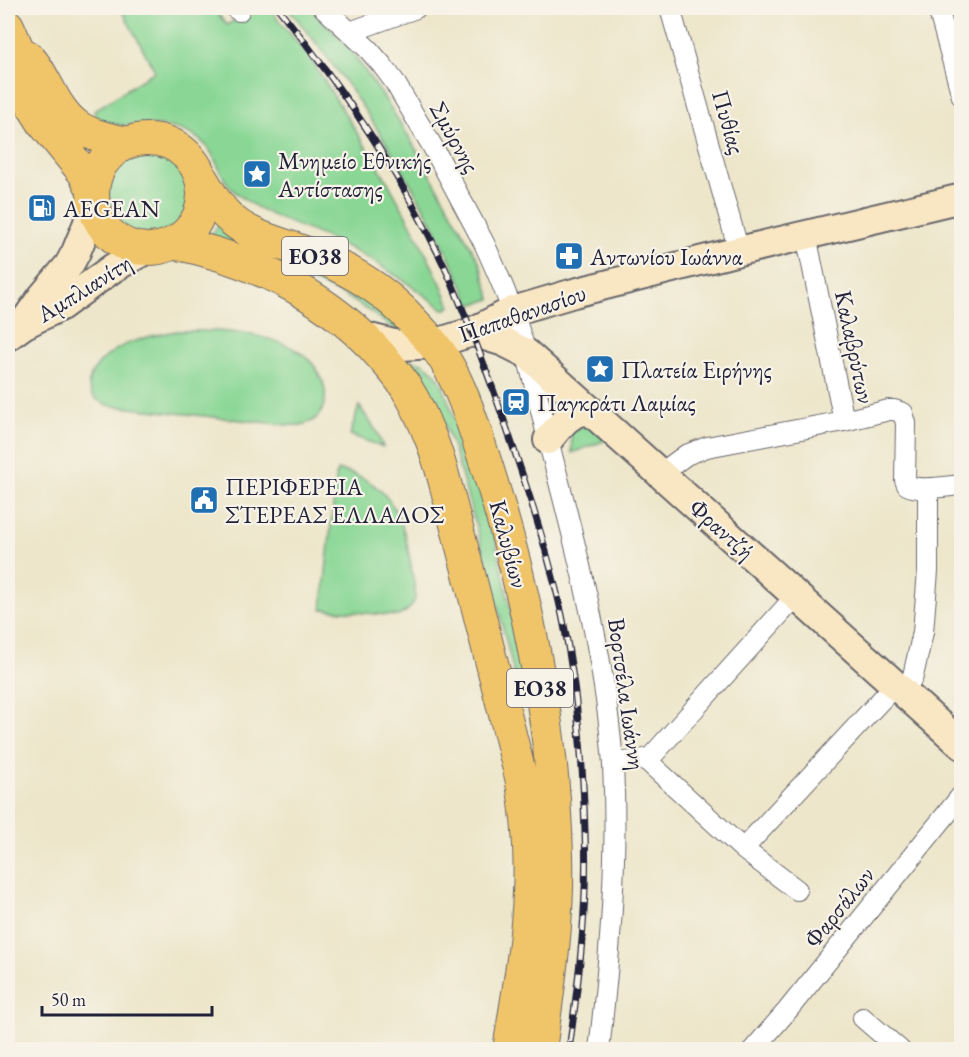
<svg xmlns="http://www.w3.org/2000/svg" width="969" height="1057" font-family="'EB Garamond',serif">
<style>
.green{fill:#8ad795;stroke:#567c68;stroke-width:1.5}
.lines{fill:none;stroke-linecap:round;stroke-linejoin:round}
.minor-casing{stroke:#69676d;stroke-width:22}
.secondary-casing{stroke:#69676d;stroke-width:32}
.primary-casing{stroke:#69676d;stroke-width:34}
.minor{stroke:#fff;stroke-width:20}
.secondary{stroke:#f9e7c3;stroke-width:28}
.primary{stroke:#f0c469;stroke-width:32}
.rail-casing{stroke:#22223b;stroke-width:7}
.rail{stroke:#f7f3e8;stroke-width:4.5;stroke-dasharray:14;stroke-linecap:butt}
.labels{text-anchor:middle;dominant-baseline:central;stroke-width:4.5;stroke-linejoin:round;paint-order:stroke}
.shield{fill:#f7f3e8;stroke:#62616f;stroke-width:1.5}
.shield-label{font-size:22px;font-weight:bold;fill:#22223b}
.street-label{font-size:24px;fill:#22223b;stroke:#f7f3e8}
.poi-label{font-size:24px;fill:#22223b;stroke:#f7f3e8;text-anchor:start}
</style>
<rect width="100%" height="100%" fill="#f7f3e8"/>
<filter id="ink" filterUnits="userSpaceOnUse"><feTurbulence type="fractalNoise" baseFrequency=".0167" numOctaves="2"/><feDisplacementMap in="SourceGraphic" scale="12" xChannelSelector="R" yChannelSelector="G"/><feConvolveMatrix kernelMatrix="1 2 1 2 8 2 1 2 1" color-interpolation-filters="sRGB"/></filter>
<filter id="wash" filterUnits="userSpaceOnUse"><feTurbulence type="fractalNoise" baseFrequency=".008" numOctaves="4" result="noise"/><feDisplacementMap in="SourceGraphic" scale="24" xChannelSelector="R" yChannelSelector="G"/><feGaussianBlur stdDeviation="1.35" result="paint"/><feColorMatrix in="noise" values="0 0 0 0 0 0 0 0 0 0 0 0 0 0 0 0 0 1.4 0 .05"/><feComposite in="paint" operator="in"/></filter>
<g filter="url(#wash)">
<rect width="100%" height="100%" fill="#ede6ca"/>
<path class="green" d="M124,8H213L227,25L255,8H269L310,58L386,179L414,230L441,284L450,306L447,309H443C409,283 378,262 339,243C310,229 270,218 244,199C237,194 229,188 225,180C215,163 213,147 194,136C171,122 144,126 119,125C111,124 104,122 96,120L94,111L155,71L121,9Z
M288,8H309L347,45L385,99L409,137L479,261L491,299L471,305C426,199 362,96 288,8Z
M109 195a40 40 0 1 1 80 0a40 40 0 1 1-80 0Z
M220,222L251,249L294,269L332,282L353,292L394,319L405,338L371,312L349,298L327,288L207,242Z
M177,331C215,330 265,331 298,351C317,363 332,389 322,410C319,417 312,422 305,424C299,426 292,425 287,425L112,406C101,403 91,399 89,386C88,380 91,374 95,369C113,343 148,336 177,331Z
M400,360C422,360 428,364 441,381L491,519L525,676L524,686L521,688L517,687C503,626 488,566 470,506C459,466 448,422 425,387C418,377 408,369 400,360Z
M359,406L377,432L383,447L350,435Z
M581,420L609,439L572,453L571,431Z
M337,470C357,473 376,483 388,499C405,521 409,552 413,578C414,584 416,591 415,597C414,607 406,612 398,616L322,609Z"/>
</g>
<g filter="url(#ink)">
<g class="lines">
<g class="minor-casing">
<path id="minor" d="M235,8L239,11
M324,8L368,49L382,65L394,81L434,149L484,243C494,265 504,287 512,310C530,358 540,409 553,459C575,543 597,628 608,715C610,732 612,748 613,765C618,860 610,955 599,1050
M670,8L739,251
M938,8L962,96
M350,32L416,8
M844,421L889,410H894L903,413L906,423L905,480L907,485C921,492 946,486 962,485
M660,474L686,455L707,447L844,421L806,235
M904,693L913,676L923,632L928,571V488
M645,759L743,849L797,890
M613,764L645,759L651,757L796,596
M743,849L895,685
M863,1018L900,1050
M753,1050L787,1011L962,795"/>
</g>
<g class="secondary-casing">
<path id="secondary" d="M25,321L42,297L69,265L76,252L94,208
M472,332L504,342L526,353L962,745
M8,336L23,325L61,306L113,268L145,250
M362,336L402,346L433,344L472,332L513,311L574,293L739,251L962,198
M548,440C562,424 566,414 588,410"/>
</g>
<g class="primary-casing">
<path id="primary" d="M8,26L17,47L25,87L30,102L44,124L84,173L93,190
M27,56C37,65 43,79 50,91C70,130 86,134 127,143
M93 194a55 55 0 1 1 110 0a55 55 0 1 1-110 0Z
M199,174C209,191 217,207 232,220C253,238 281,243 307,253C341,265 376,285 403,311C418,327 435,343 446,362C465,394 475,432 487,467C527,592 553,724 557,855C559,920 549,985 540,1050
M174,243C249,258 320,292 373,347C385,360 398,374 407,389C416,403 423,419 429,434C437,452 442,471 447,490C454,517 461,543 468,570C486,639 504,708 521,777C528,815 531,854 529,893C527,945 517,998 509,1050"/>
</g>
<use href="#minor" class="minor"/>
<use href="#secondary" class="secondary"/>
<use href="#primary" class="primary"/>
<g class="rail-casing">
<path id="rail" d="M278,8C344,90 408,184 451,281C473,333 492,385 510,438C530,496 549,555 562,615C577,686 583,760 585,832C588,905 579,978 569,1050"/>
</g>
<use href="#rail" class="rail"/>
</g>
</g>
<defs>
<g id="sight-square" transform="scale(1.5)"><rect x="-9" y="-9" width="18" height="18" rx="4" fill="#1f6fb2" stroke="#f7f3e8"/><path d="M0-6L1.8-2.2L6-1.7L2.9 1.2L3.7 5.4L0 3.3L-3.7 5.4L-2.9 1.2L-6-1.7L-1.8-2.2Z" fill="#fff"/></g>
<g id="fuel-square" transform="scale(1.5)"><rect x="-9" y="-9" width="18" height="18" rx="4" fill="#1f6fb2" stroke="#f7f3e8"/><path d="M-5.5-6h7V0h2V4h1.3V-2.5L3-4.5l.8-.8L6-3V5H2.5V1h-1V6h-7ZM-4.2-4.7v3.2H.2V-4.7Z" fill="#fff"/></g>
<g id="pharmacy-square" transform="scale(1.5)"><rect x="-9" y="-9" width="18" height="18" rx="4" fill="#1f6fb2" stroke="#f7f3e8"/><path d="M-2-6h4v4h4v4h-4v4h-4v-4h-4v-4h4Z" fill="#fff"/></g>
<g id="station-square" transform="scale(1.5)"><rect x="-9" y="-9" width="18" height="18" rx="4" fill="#1f6fb2" stroke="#f7f3e8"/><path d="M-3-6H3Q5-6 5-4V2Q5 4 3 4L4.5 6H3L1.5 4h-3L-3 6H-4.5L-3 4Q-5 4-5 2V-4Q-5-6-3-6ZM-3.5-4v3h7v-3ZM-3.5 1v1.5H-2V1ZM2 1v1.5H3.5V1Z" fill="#fff"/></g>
<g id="civic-square" transform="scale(1.5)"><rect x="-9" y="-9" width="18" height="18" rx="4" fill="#1f6fb2" stroke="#f7f3e8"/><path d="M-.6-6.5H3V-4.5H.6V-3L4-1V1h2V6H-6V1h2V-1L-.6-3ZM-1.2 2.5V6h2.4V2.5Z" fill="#fff"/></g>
</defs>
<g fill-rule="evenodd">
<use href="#sight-square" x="257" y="174"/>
<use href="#fuel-square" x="42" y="208"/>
<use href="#pharmacy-square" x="569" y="256"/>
<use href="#sight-square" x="600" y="369"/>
<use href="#station-square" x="516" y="402"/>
<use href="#civic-square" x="204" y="500"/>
</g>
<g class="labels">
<g class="shield">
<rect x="282" y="237" width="66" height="38" rx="4.5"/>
<rect x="507" y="669" width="66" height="38" rx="4.5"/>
</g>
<g class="shield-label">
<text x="315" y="256">ΕΟ38</text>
<text x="540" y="688">ΕΟ38</text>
</g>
<g class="street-label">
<text transform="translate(729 122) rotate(74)">Πυθίας</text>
<text transform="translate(455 137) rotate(61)">Σμύρνης</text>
<text transform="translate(84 288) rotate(-32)">Αμπλιανίτη</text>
<text transform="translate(522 313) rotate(-19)">Παπαθανασίου</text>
<text transform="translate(855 347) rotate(78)">Καλαβρύτων</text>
<text transform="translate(722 529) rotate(42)">Φραντζή</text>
<text transform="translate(509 544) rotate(75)">Καλυβίων</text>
<text transform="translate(627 694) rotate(82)">Βορτσέλα Ιωάννη</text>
<text transform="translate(839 907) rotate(-51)">Φαρσάλων</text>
</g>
<g class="poi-label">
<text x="278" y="160">Μνημείο Εθνικής<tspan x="278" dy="28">Αντίστασης</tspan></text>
<text x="63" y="208">AEGEAN</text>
<text x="590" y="256">Αντωνίου Ιωάννα</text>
<text x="621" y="369">Πλατεία Ειρήνης</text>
<text x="537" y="402">Παγκράτι Λαμίας</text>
<text x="225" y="486">ΠΕΡΙΦΕΡΕΙΑ<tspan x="225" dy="28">ΣΤΕΡΕΑΣ ΕΛΛΑΔΟΣ</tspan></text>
</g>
</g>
<rect width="969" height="1057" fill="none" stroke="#f7f3e8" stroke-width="30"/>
<path d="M42 1006v9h170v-9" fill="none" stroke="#22223b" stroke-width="3"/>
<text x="51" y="1006" font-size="18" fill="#22223b" stroke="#f7f3e8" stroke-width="4.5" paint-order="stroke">50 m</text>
</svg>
